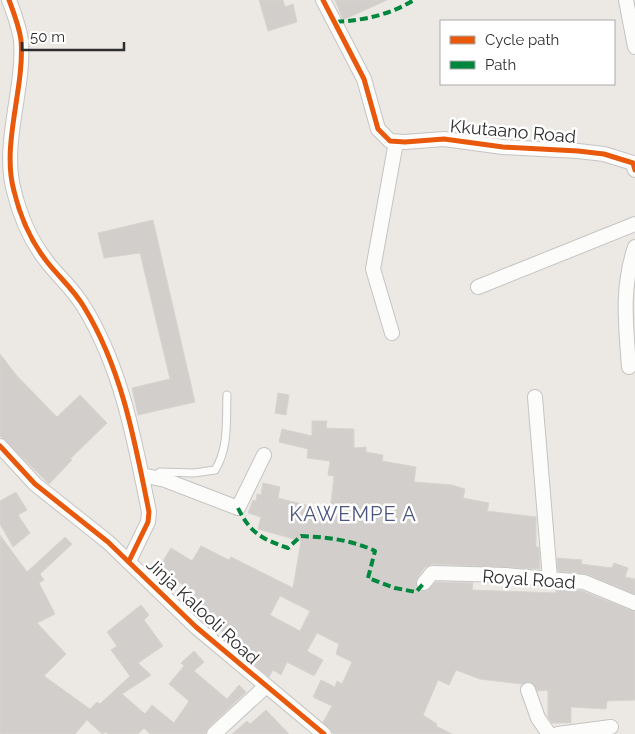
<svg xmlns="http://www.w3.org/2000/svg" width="635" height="734" font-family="Raleway,sans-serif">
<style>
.building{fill:#d1cecb;stroke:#d7d4d0;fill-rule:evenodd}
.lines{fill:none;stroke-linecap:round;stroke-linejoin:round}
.service-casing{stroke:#c5c4c5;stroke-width:9}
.minor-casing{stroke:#c5c4c5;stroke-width:16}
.service{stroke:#fcfcfb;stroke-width:7}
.minor{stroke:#fcfcfb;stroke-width:14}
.quiet{stroke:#00873e;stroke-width:4;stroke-dasharray:8 4;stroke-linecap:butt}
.cycleway-casing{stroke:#fff;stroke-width:8}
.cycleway{stroke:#e8590c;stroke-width:5}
.labels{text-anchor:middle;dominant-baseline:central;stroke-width:5;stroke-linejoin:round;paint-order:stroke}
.street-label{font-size:18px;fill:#2e2e2e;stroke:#fff}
.quarter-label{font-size:20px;letter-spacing:1px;fill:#4d5680;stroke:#fff}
</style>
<rect width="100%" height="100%" fill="#ece8e4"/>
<path class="building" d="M259,0H283L285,7L293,4L297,22L268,31Z
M335,0H387L343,20Z
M153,220L195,402L138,415L132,388L170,379L140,253L104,258L98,233Z
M0,354L17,376L57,417L80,395L107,423L70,459L72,460L49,484L0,436Z
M278,393L289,395L286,415L275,413Z
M312,421H327L326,428L354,429V448L366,447V452L383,455L382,461L416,467L414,482L452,485L465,489L463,498L489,503L487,511L536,517V547H539L540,569L432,564L425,567L417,578L416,587L419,590L427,591L436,582L473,583L472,590L556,593V588L582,591L635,612V700L607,701L606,709L571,707V723H552L548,717V690L537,691L530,682L521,684L480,679L456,670L449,685L438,680L423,715L437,724L436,726L452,734H334L323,722L332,706L313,697L321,680L335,687L337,681L342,684L352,662L336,654L339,644L317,633L307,651L323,660L314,676L287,662L281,675L273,670L269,677L224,639L228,635L202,620L183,602L192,590L168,576L171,572L160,566L171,548L192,561L201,546L229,560L231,557L293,588L301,541L258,529L261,517L248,513L253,500L256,501L257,494L261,495L263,483L280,487L278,498L330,511L334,476L328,475L330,461L307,458L308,449L279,442L282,429L312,436ZM280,596L310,611L300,631L270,615Z
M16,492L27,510L18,515L30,533L13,547L0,524V501Z
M0,535L27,572L65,537L72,544L40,574L44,580L39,583L55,614L37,623L66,654L44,676L90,709L97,702L100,704L130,676L111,650L117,646L107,632L141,605L149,615L144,620L163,646L138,663L151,675L122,694L145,714L152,705L174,723L189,701L169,684L184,666L181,663L194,651L204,662L194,671L227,699L239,685L246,692L208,728L205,734H150L144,728L138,734H108L106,732L102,734L87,720L75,734H0Z
M557,558L582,560L581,564L612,568L614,563L628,568L625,577L635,579V594L587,574L558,571Z
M266,710L289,734H232L247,721L250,724Z"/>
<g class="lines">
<g class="service-casing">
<path id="service" d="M154,477L160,472L194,473L215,470C229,448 226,420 227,395"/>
</g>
<g class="minor-casing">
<path id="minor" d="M9,0C14,13 19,26 21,40C25,88 1,144 14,191C20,216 32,243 48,263C60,278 74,290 84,307C122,369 135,442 149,512L148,522L129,561
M323,0L364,79L378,129L390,141L405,142L444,139L503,147L578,151L604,154L633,163L635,170
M626,0L635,47
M478,287L635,224
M392,333L373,269L396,142
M629,367C626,324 621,289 635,247
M535,397L550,578
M0,446L35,484L108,542L196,627L324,734
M142,475L165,480L238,508L264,455
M424,583L432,573L506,575L584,582L635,603
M528,690L538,718L549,734
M214,734L265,687
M558,734L611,727"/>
</g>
<use href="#service" class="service"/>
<use href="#minor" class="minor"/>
<path class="quiet" d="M336,22C365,20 389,15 414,0
M238,508C250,533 262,539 288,548L301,536C326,537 352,540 375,551L368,578L395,588L416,592L424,583"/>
<g class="cycleway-casing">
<path id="cycleway" d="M9,0C14,13 19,26 21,40C25,88 1,144 14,191C20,216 32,243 48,263C60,278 74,290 84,307C122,369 135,442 149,512L148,522L129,561
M323,0L364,79L378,129L390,141L405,142L444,139L503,147L578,151L604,154L633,163L635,170
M0,446L35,484L108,542L196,627L324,734"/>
</g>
<use href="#cycleway" class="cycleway"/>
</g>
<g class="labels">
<g class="street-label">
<text transform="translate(513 131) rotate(5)">Kkutaano Road</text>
<text transform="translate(529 579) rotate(4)">Royal Road</text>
<text transform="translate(203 611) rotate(43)">Jinja Kalooli Road</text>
</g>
<g class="quarter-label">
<text x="353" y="514">KAWEMPE A</text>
</g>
</g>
<rect x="440" y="20" width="175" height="65" fill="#ffffff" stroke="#ababab"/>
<rect x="450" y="36" width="25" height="8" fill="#e8590c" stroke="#ababab"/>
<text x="485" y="45" font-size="15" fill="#2e2e2e">Cycle path</text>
<rect x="450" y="61" width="25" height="8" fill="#00873e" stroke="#ababab"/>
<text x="485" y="70" font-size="15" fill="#2e2e2e">Path</text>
<path d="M22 42v8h102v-8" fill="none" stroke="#2e2e2e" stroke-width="2.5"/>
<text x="30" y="42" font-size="15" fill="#2e2e2e" stroke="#ffffff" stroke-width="4" paint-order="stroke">50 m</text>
</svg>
